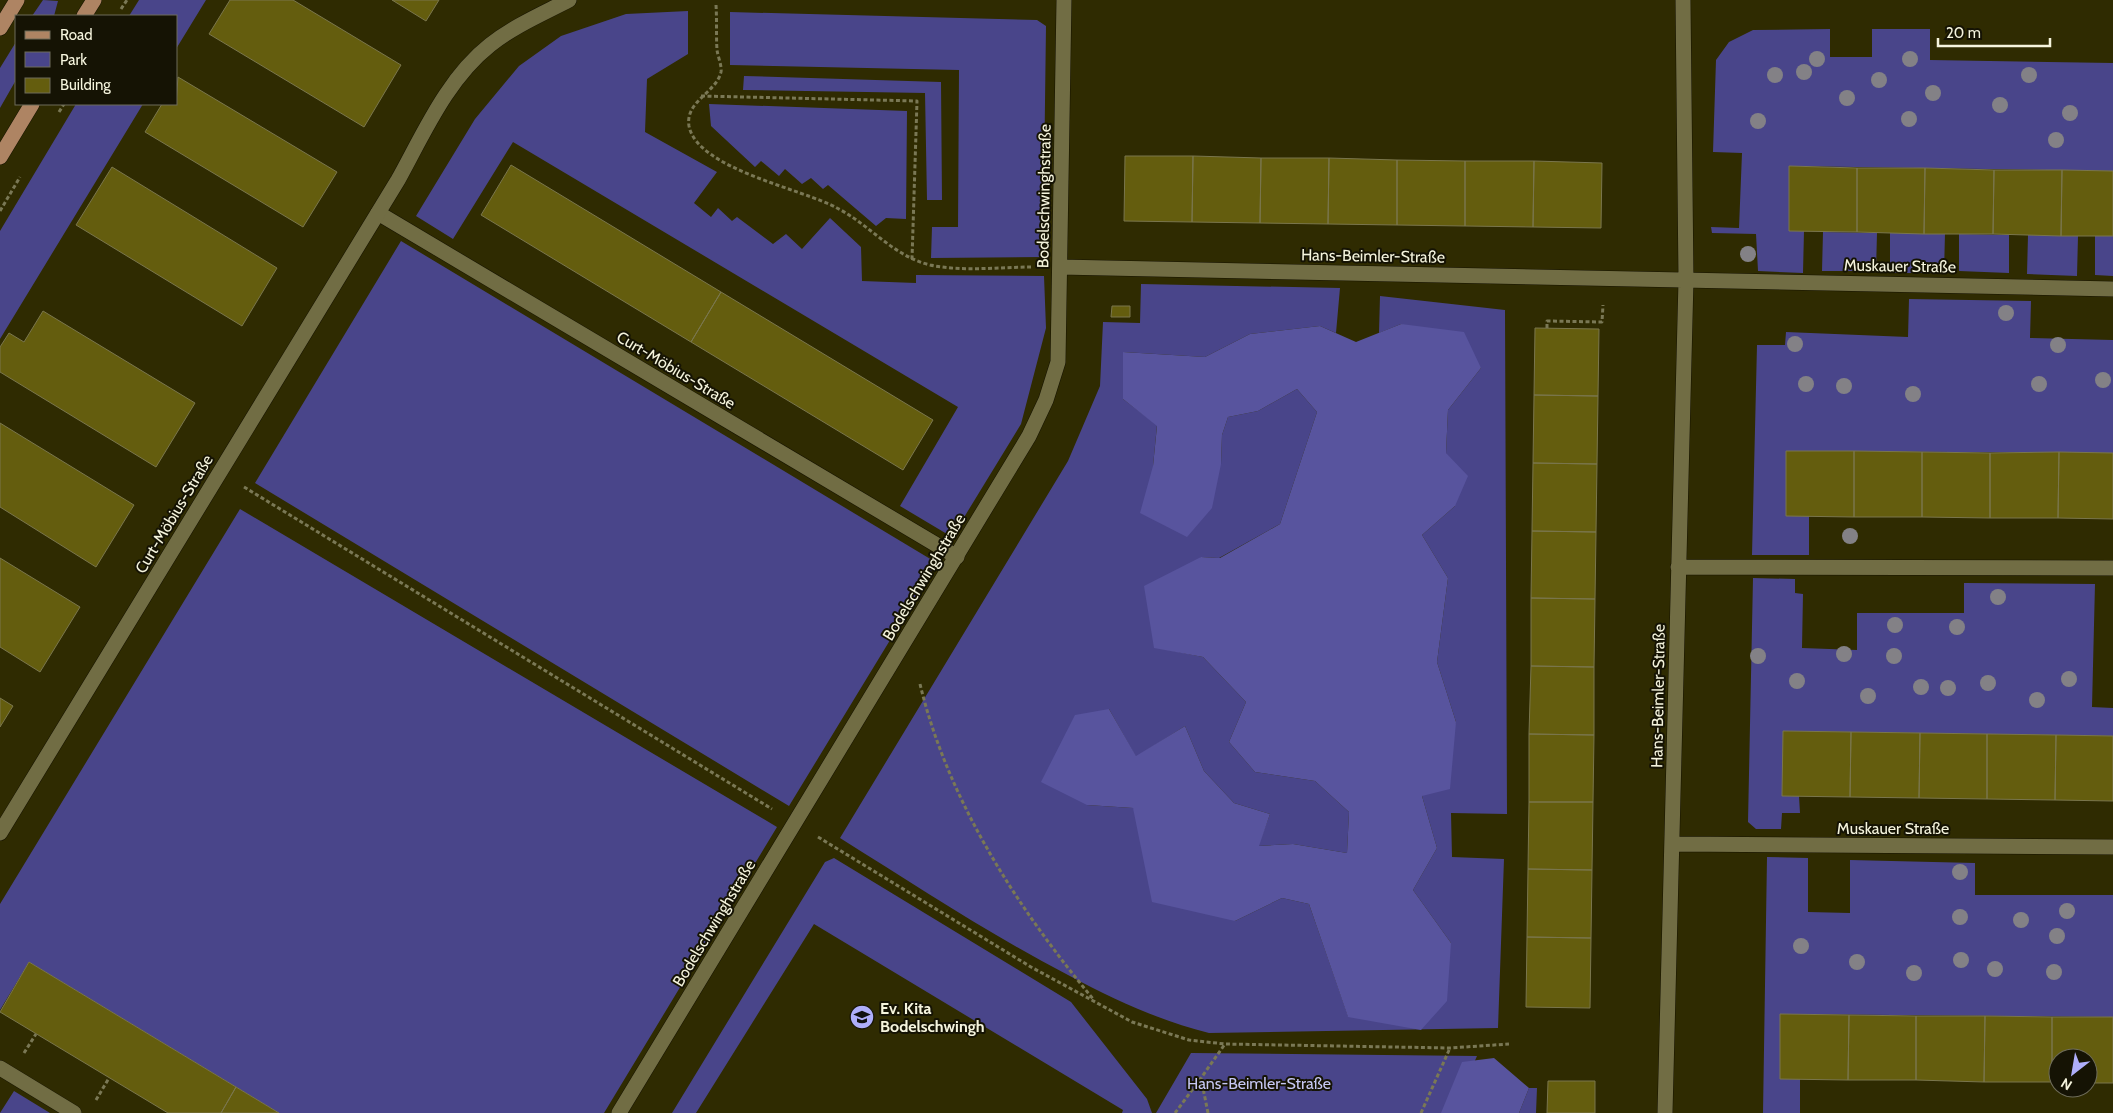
<svg xmlns="http://www.w3.org/2000/svg" width="2113" height="1113" font-family="Cabin,sans-serif">
<style>
.green{fill:#49458a}
.forest{fill:#58549e}
.building{fill:#645d0e;stroke:#7a764d}
.lines{fill:none;stroke-linecap:round;stroke-linejoin:round}
.lane-casing{stroke:#161300;stroke-width:16}
.street-casing{stroke:#161300;stroke-width:16}
.primary-casing{stroke:#161300;stroke-width:16}
.path{stroke:#7a7855;stroke-width:3;stroke-dasharray:4 2.5;stroke-linecap:butt}
.lane{stroke:#716d44;stroke-width:15}
.street{stroke:#716d44;stroke-width:15}
.primary{stroke:#ae8463;stroke-width:15}
.tree{fill:#838186}
.labels{text-anchor:middle;dominant-baseline:central;stroke-width:4;stroke-linejoin:round;paint-order:stroke}
.street-label{font-size:16px;fill:#f5f4dd;stroke:#151304}
.poi-label{font-size:16px;font-weight:bold;fill:#f5f4dd;stroke:#151304;text-anchor:start}
.park-label{font-size:16px;fill:#c7c8f3;stroke:#151304}
</style>
<rect width="100%" height="100%" fill="#2f2b01"/>
<path class="green" d="M43,0L58,1L54,16H32Z
M139,0H206L176,49V16H129Z
M688,11V54L647,79L645,132L717,172L694,203L711,217L718,208L732,221L737,217L773,244L786,234L802,249L830,218L861,247L862,281L916,283V275L1044,276L1046,328L1021,424L952,537L900,506L958,407L513,142L453,239L416,216L475,119L519,66L561,36L626,14Z
M730,12L1037,20L1046,26L1043,257L931,258L932,227H958L959,70L730,65Z
M1830,29V57H1872V29H1930V60L2113,63V171L1790,166L1789,231H1804L1803,273L1758,271L1756,234L1712,233L1711,227L1739,228L1742,153L1713,152L1716,60L1729,42L1753,30Z
M16,42V80L0,108V68Z
M744,76L941,82L942,200H927L925,93L743,90Z
M76,104H143L0,339V231Z
M709,104L907,111L906,219L886,218L876,226L828,185L823,189L811,178L802,184L785,169L779,176L761,161L755,167L711,126Z
M1823,232L1877,233L1876,271H1822Z
M1890,233H1945L1944,273H1890Z
M1959,234L2009,235V273L1959,271Z
M2028,235L2078,236L2077,276L2027,274Z
M2095,236H2113V276L2095,275Z
M401,241L937,563L789,806L255,483Z
M1141,284L1340,288L1336,333L1320,326L1250,334L1205,357L1123,352V399L1157,425L1153,466L1221,464L1222,435L1228,417L1258,411L1297,389L1317,412L1280,524L1219,558L1201,557L1154,647L1203,657L1246,702L1229,742L1255,772L1315,781L1349,812L1347,853L1293,844L1258,846L1270,814L1234,803L1204,771L1185,726L1136,757L1109,709L1087,805L1133,808L1235,921L1282,898L1309,904L1348,1016L1451,943L1413,890L1437,848L1422,796L1456,722L1437,662L1448,578L1422,535L1455,506L1446,453L1448,410L1481,368L1401,324L1379,333L1380,296L1505,310L1507,814L1451,813L1452,857L1504,859L1498,1028L1209,1033C1158,1020 1115,1000 1068,975C989,934 915,885 840,838L1068,461L1100,386L1103,322L1140,323Z
M1909,299L2031,301L2030,338L2113,340V453L1787,451L1786,516H1809V555H1752L1757,345H1785L1786,332L1908,337Z
M240,509L777,827L604,1113H279L29,962L0,1010V904Z
M1753,578L1795,579V593L1803,594L1802,648L1857,650V613H1964V583L2095,584L2092,707L2113,708V736L1784,731L1782,796H1799L1800,813H1782L1781,829H1756L1748,822Z
M1767,857L1808,858V912L1850,913V860L1975,863V895H2113V1017L1780,1014V1079H1800V1113H1763Z
M834,858L1071,1002L1147,1099L1152,1113H1122L1123,1110L814,924L696,1113H672L825,862Z
M1191,1053L1477,1056L1452,1113H1156Z
M1529,1088H1537L1536,1113H1519Z
M14,1091L50,1113H0Z"/>
<path class="forest" d="M1401,324L1464,332L1481,368L1448,410L1446,453L1468,476L1455,506L1422,535L1448,578L1437,662L1456,722L1450,789L1422,796L1437,848L1413,890L1451,943L1447,1001L1421,1030L1348,1017L1309,904L1282,898L1235,921L1152,902L1133,808L1087,805L1041,782L1075,715L1109,709L1136,756L1185,726L1204,771L1234,803L1270,814L1259,846L1293,844L1347,853L1349,812L1315,781L1255,772L1229,742L1246,702L1203,657L1154,648L1144,586L1201,557L1220,558L1280,524L1317,412L1297,389L1258,411L1228,417L1222,435L1221,464L1212,508L1187,537L1140,513L1153,466L1157,426L1123,399V352L1205,357L1250,334L1320,326L1356,342Z
M1494,1058L1529,1088L1519,1113H1441L1462,1062Z"/>
<path class="building" d="M230,0H293L401,65L364,127L209,34Z
M392,0H439L426,21Z
M178,77L337,172L303,227L145,132L162,104H176Z
M1125,156H1193L1192,222L1124,221Z
M1193,156L1261,158L1260,223L1192,222Z
M1261,158H1329L1328,224L1260,223Z
M1329,158L1397,160V225L1328,224Z
M1397,160L1465,161V226L1397,225Z
M1465,161H1534L1533,227L1465,226Z
M1534,161L1602,163L1601,228L1533,227Z
M511,165L721,292L691,342L481,215Z
M1789,166L1857,168V232L1789,231Z
M112,167L277,268L242,326L76,225Z
M1857,168H1925L1924,234L1857,232Z
M1925,168L1994,170L1993,234H1924Z
M1994,170H2062L2061,236L1993,234Z
M2062,170L2113,171V236H2061Z
M721,292L933,420L903,470L691,342Z
M1112,306H1130V317H1111Z
M43,311L195,403L156,467L0,372V347L9,333L24,342Z
M1535,328L1599,329L1598,396L1534,395Z
M1534,395L1598,396L1597,464L1533,463Z
M0,423L134,505L96,567L0,507Z
M1786,451H1854V517L1786,516Z
M1854,451L1922,452V517H1854Z
M1922,452L1990,453V518L1922,517Z
M2059,452L2113,453V519L2058,518Z
M2059,452L2058,518H1990V453Z
M1533,463L1597,464L1596,532L1532,531Z
M1532,531L1596,532L1595,599L1531,598Z
M0,558L80,607L40,672L0,647Z
M1531,598L1595,599L1594,667L1531,666Z
M1531,666L1594,667V735L1529,734Z
M0,698L13,706L0,727Z
M1783,731L1851,732L1850,797L1782,796Z
M1851,732L1920,733L1919,798L1850,797Z
M1920,733L1987,734V799L1919,798Z
M1529,734L1594,735L1593,802H1529Z
M1987,734L2056,735L2055,800L1987,799Z
M2056,735L2113,736V801L2055,800Z
M1529,802H1593L1592,870L1528,869Z
M1528,869L1592,870L1591,938L1527,937Z
M1527,937L1591,938L1590,1008L1526,1007Z
M29,962L236,1087L221,1113H168L0,1012Z
M1780,1014L1849,1015L1848,1080L1780,1079Z
M1849,1015L1916,1016V1080H1848Z
M1916,1016H1985L1984,1082L1916,1080Z
M1985,1016L2052,1017V1082H1984Z
M2052,1017H2113V1083H2088V1058H2058V1082H2052Z
M1548,1081H1595V1113H1547Z
M236,1087L279,1113H221Z"/>
<g class="lines">
<g class="lane-casing">
<path id="lane" d="M378,213L957,557
M0,1068L74,1113"/>
</g>
<g class="street-casing">
<path id="street" d="M1060,267L2113,289
M1678,567L2113,568
M0,833L398,180C424,133 447,79 490,45C514,26 542,14 569,0
M1673,844L2113,847
M619,1113L1029,436L1046,400L1058,362L1064,0
M1665,1113L1686,280L1683,0"/>
</g>
<g class="primary-casing">
<path id="primary" d="M84,16L94,0
M0,28L17,0
M0,157L32,104"/>
</g>
<path class="path" d="M716,5C717,20 716,35 717,50C718,57 722,66 721,72C716,93 685,101 689,126C697,169 803,189 837,208C870,225 893,256 930,265C963,272 999,267 1032,267
M121,9L127,0
M701,96L917,101L912,259
M59,112L64,104
M0,211L20,177
M1547,328V321L1602,322L1603,305
M244,487L772,809
M920,684C948,801 1018,909 1094,1000
M818,837L1031,967L1132,1022L1189,1040L1225,1044L1450,1048L1509,1044
M24,1053L36,1034
M96,1100L109,1078
M1175,1113L1201,1078
M1208,1113L1201,1078L1225,1044
M1421,1113L1450,1048"/>
<use href="#lane" class="lane"/>
<use href="#street" class="street"/>
<use href="#primary" class="primary"/>
</g>
<g class="tree">
<circle cx="1817" cy="59" r="8"/>
<circle cx="1910" cy="59" r="8"/>
<circle cx="1804" cy="72" r="8"/>
<circle cx="1775" cy="75" r="8"/>
<circle cx="2029" cy="75" r="8"/>
<circle cx="1879" cy="80" r="8"/>
<circle cx="1933" cy="93" r="8"/>
<circle cx="1847" cy="98" r="8"/>
<circle cx="2000" cy="105" r="8"/>
<circle cx="2070" cy="113" r="8"/>
<circle cx="1909" cy="119" r="8"/>
<circle cx="1758" cy="121" r="8"/>
<circle cx="2056" cy="140" r="8"/>
<circle cx="1748" cy="254" r="8"/>
<circle cx="2006" cy="313" r="8"/>
<circle cx="1795" cy="344" r="8"/>
<circle cx="2058" cy="345" r="8"/>
<circle cx="2103" cy="380" r="8"/>
<circle cx="1806" cy="384" r="8"/>
<circle cx="2039" cy="384" r="8"/>
<circle cx="1844" cy="386" r="8"/>
<circle cx="1913" cy="394" r="8"/>
<circle cx="1850" cy="536" r="8"/>
<circle cx="1998" cy="597" r="8"/>
<circle cx="1895" cy="625" r="8"/>
<circle cx="1957" cy="627" r="8"/>
<circle cx="1844" cy="654" r="8"/>
<circle cx="1758" cy="656" r="8"/>
<circle cx="1894" cy="656" r="8"/>
<circle cx="2069" cy="679" r="8"/>
<circle cx="1797" cy="681" r="8"/>
<circle cx="1988" cy="683" r="8"/>
<circle cx="1921" cy="687" r="8"/>
<circle cx="1948" cy="688" r="8"/>
<circle cx="1868" cy="696" r="8"/>
<circle cx="2037" cy="700" r="8"/>
<circle cx="1960" cy="872" r="8"/>
<circle cx="2067" cy="911" r="8"/>
<circle cx="1960" cy="917" r="8"/>
<circle cx="2021" cy="920" r="8"/>
<circle cx="2057" cy="936" r="8"/>
<circle cx="1801" cy="946" r="8"/>
<circle cx="1961" cy="960" r="8"/>
<circle cx="1857" cy="962" r="8"/>
<circle cx="1995" cy="969" r="8"/>
<circle cx="2054" cy="972" r="8"/>
<circle cx="1914" cy="973" r="8"/>
</g>
<defs>
<g id="school-disc" transform="scale(1.25)"><circle r="9.5" fill="#aeaefa" stroke="#151304"/><path d="M0-5L7-2L0 1L-7-2ZM-4 1L0 2.5L4 1V4Q0 6-4 4Z" fill="#111"/></g>
</defs>
<g fill-rule="evenodd">
<use href="#school-disc" x="862" y="1017"/>
</g>
<g class="labels">
<g class="street-label">
<text transform="translate(1044 196) rotate(-89)">Bodelschwinghstraße</text>
<text transform="translate(1373 256) rotate(1)">Hans-Beimler-Straße</text>
<text transform="translate(1900 266) rotate(1)">Muskauer Straße</text>
<text transform="translate(676 370) rotate(31)">Curt-Möbius-Straße</text>
<text transform="translate(174 514) rotate(-59)">Curt-Möbius-Straße</text>
<text transform="translate(924 577) rotate(-59)">Bodelschwinghstraße</text>
<text transform="translate(1658 696) rotate(-89)">Hans-Beimler-Straße</text>
<text x="1893" y="828">Muskauer Straße</text>
<text transform="translate(714 923) rotate(-59)">Bodelschwinghstraße</text>
</g>
<g class="poi-label">
<text x="880" y="1008">Ev. Kita<tspan x="880" dy="18">Bodelschwingh</tspan></text>
</g>
<g class="park-label">
<text x="1259" y="1083">Hans-Beimler-Straße</text>
</g>
</g>
<rect x="15" y="15" width="162" height="90" fill="#151304" stroke="#6f6d5b"/>
<rect x="25" y="31" width="25" height="8" fill="#ae8463" stroke="#6f6d5b"/>
<text x="60" y="40" font-size="15" fill="#f5f4dd">Road</text>
<rect x="25" y="52" width="25" height="15" fill="#49458a" stroke="#6f6d5b"/>
<text x="60" y="65" font-size="15" fill="#f5f4dd">Park</text>
<rect x="25" y="78" width="25" height="15" fill="#645d0e" stroke="#6f6d5b"/>
<text x="60" y="90" font-size="15" fill="#f5f4dd">Building</text>
<g transform="translate(2073 1073) rotate(211)"><circle r="24" fill="#151304" stroke="#6f6d5b"/>
<path d="M0-4L9 19L0 12L-9 19Z" fill="#aeaefa"/>
<text y="-8" font-size="14" font-weight="bold" text-anchor="middle" fill="#f5f4dd">N</text>
</g>
<path d="M1938 38v8h112v-8" fill="none" stroke="#f5f4dd" stroke-width="2.5"/>
<text x="1946" y="38" font-size="15" fill="#f5f4dd" stroke="#151304" stroke-width="4" paint-order="stroke">20 m</text>
</svg>
